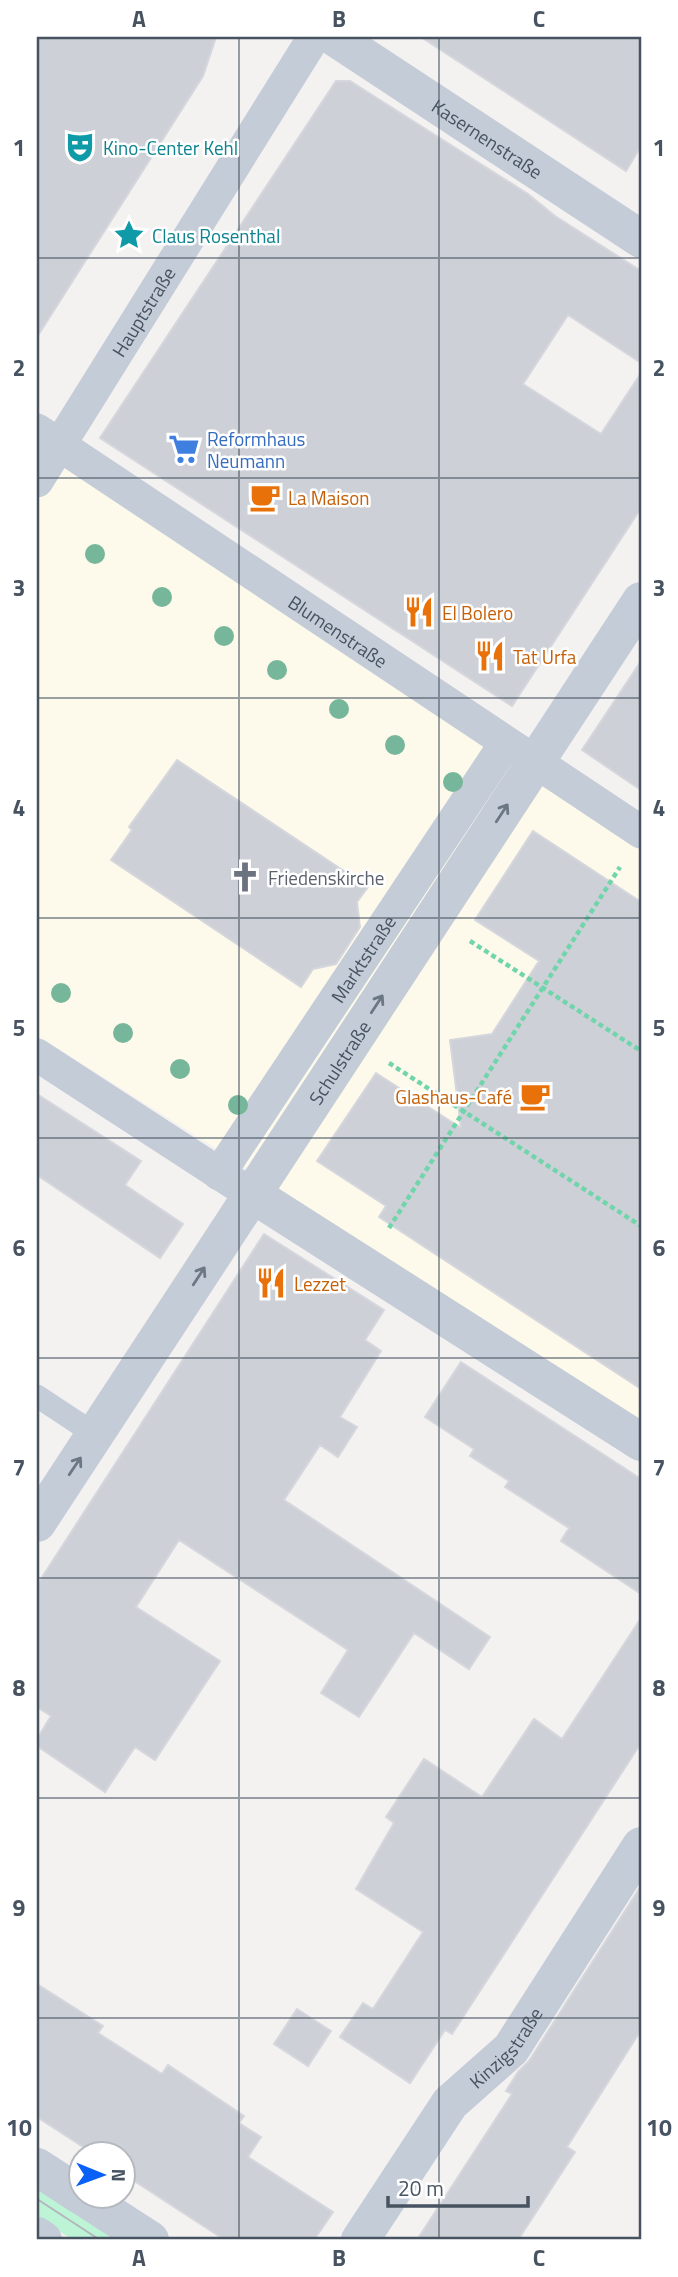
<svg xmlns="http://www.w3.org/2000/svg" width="678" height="2277" font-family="'Titillium Web',sans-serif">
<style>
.commercial{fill:#fefaeb}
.green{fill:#bdf4d6}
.building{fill:#cdd0d6;stroke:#d5d7dd;stroke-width:2}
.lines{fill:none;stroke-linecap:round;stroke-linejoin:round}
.path{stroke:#71d5ab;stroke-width:4.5;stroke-dasharray:5 3.5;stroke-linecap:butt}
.service{stroke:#c4ccd7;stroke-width:23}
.pedestrian{stroke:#c4ccd7;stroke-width:33}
.minor{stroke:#c4ccd7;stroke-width:38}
.tertiary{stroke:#c4ccd7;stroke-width:38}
.tram{stroke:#b3b6bc;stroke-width:2}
.tree{fill:#76b69a}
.oneway{stroke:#6c7784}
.grid{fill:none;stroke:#475361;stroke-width:2;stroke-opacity:0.55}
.labels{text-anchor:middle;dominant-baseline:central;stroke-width:5;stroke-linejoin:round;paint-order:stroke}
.street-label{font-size:19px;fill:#475361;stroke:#fff}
.culture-label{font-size:19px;fill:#0d838f;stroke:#fff;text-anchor:start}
.shop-label{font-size:19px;fill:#366cbe;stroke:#fff;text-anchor:start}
.food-label{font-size:19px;fill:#c56008;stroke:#fff;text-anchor:start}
.worship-label{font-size:19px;fill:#5b616d;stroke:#fff;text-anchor:start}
.neatline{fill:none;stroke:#475361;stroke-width:2.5}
.grid-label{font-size:23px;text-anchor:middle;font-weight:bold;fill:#475361}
</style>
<rect width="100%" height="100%" fill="#f4f1f1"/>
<path class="commercial" d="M37,444L641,832V1425L280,1189L37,1035Z"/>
<path class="green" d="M37,2184L121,2240H73L37,2217Z"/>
<path class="building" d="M37,37H216L203,76L37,337Z
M421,37H641V146L626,171Z
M336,81H350L528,194L555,216L641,271V363L568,315L523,384L601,434L641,373V508L512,706L100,438Z
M641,661V790L582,750Z
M177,760L368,887L357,902L360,927L336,964L313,969L301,987L111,860L132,830L129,827Z
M533,831L641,902V1389L379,1217L386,1206L317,1161L376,1073L461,1128L450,1040L492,1034L539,961L475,920Z
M37,1094L141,1161L125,1185L183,1224L160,1258L37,1175Z
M264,1234L384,1310L365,1340L381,1351L340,1417L357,1427L338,1457L320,1445L284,1500L490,1637L469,1669L414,1633L359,1717L321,1693L348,1650L179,1540L136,1607L220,1661L155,1760L135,1747L105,1792L37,1746V1739L51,1716L37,1707V1585Z
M461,1362L641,1479V1594L561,1541L569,1528L505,1487L509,1481L470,1456L474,1449L425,1417Z
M641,1618V1743L452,2034L445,2030L410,2083L340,2037L363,2003L373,2009L423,1932L356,1889L394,1823L386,1817L424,1759L482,1797L534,1719L562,1739Z
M641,1886V2030L567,2147L575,2152L518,2240H417L512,2094L506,2091L518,2072L529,2061Z
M37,1984L103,2026L98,2033L162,2074L168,2065L244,2116L239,2123L261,2137L248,2157L333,2212L314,2240H225L122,2173V2154H94L37,2117Z
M297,2009L331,2031L308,2066L274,2044Z"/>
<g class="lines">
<path class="path" d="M470,941L641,1051
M389,1063L641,1226
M389,1228L620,867"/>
<path class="service" d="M37,1396L96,1435"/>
<g class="pedestrian">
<path id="s1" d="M37,430L641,832"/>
<path id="s2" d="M37,481L314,37"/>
<path d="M37,1055L237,1185"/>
<path id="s3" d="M219,1174L505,744"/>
</g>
<g class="minor">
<path id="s4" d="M334,37L641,239"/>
<path d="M252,1194L641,1442"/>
<path id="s5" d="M37,1523L641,601"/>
<path id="s6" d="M360,2240L450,2103L511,2049L641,1846"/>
</g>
<path class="tertiary" d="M37,2167L80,2195
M82,2196L150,2240
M37,2236L43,2240"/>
<path class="tram" d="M37,2199L100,2240"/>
</g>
<g class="tree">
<circle cx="95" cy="554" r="10"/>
<circle cx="162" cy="597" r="10"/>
<circle cx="224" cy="636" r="10"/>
<circle cx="277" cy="670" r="10"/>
<circle cx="339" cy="709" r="10"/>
<circle cx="395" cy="745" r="10"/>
<circle cx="453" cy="782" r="10"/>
<circle cx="61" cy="993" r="10"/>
<circle cx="123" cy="1033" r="10"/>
<circle cx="180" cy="1069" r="10"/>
<circle cx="238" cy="1105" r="10"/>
</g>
<defs><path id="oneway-shaft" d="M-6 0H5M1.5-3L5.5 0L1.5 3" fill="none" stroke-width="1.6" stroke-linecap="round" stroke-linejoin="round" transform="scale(1.75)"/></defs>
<g class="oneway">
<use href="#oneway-shaft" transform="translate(502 813) rotate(-57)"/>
<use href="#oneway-shaft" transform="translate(377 1004) rotate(-57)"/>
<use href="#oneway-shaft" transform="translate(199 1276) rotate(-57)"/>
<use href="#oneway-shaft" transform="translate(75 1466) rotate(-56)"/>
</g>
<path class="grid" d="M239,37V2240M439,37V2240M37,258H641M37,478H641M37,698H641M37,918H641M37,1138H641M37,1358H641M37,1578H641M37,1798H641M37,2018H641"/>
<defs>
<g id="theatre-bare" transform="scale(2.415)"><path d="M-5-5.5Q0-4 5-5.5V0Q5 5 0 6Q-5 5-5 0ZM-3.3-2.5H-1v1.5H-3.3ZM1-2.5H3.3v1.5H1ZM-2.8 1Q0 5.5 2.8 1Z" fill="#0f9aa8" stroke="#fff" stroke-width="2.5" paint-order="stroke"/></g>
<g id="sight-bare" transform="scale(2.415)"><path d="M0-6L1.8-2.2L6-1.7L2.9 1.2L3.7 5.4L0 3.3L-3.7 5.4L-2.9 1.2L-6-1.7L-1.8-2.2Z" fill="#0f9aa8" stroke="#fff" stroke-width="2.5" paint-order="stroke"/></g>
<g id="supermarket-bare" transform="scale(2.415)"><path d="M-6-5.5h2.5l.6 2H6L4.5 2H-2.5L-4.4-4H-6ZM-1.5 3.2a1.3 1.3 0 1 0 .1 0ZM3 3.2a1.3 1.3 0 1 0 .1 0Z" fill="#3f7fe0" stroke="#fff" stroke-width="2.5" paint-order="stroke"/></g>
<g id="cafe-bare" transform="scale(2.415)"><path d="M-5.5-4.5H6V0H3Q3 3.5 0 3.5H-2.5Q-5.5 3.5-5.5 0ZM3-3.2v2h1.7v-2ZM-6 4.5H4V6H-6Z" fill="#e8710a" stroke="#fff" stroke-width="2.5" paint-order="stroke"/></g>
<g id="restaurant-bare" transform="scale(2.415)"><path d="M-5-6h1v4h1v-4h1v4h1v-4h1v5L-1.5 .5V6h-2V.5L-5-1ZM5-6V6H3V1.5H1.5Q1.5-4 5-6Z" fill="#e8710a" stroke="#fff" stroke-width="2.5" paint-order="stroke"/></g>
<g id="church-bare" transform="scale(2.415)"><path d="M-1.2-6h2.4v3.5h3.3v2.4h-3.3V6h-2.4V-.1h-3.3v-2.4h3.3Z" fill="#6b7280" stroke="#fff" stroke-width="2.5" paint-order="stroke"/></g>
</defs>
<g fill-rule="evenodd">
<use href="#theatre-bare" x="80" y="147"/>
<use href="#sight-bare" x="129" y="235"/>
<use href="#supermarket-bare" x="184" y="449"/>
<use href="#cafe-bare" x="265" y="497"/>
<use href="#restaurant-bare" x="419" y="612"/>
<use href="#restaurant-bare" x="490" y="656"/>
<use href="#church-bare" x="245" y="877"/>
<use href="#cafe-bare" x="535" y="1096"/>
<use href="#restaurant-bare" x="271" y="1283"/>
</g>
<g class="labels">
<g class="street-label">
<text stroke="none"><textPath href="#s4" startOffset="184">Kasernenstraße</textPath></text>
<text stroke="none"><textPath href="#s2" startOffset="200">Hauptstraße</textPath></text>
<text stroke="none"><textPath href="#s1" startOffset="362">Blumenstraße</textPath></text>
<text stroke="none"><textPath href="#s3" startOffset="259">Marktstraße</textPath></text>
<text stroke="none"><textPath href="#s5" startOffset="551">Schulstraße</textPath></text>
<text stroke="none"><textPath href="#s6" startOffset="243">Kinzigstraße</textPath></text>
</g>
<g class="culture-label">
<text x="103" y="147">Kino-Center Kehl</text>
<text x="152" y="235">Claus Rosenthal</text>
</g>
<g class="shop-label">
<text x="207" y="438">Reformhaus<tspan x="207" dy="22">Neumann</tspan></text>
</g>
<g class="food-label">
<text x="288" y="497">La Maison</text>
<text x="442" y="612">El Bolero</text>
<text x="513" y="656">Tat Urfa</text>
<text x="512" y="1096" text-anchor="end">Glashaus-Café</text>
<text x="294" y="1283">Lezzet</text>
</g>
<g class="worship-label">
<text x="268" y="877">Friedenskirche</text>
</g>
</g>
<rect width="678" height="2277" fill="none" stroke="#ffffff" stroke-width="77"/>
<g transform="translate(102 2175) rotate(91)"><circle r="33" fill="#ffffff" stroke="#b5bac0" stroke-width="2"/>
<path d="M0-5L12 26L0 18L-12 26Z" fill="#0960f6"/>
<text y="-10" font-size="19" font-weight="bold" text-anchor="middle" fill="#475361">N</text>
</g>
<path d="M388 2196v10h140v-10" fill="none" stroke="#475361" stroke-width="3.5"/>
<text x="398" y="2196" font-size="21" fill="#475361" stroke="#ffffff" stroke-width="5" paint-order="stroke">20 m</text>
<rect x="38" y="38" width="602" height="2200" class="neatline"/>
<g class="grid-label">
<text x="139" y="27">A</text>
<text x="339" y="27">B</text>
<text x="539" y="27">C</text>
<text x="19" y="156">1</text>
<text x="659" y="156">1</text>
<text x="19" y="376">2</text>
<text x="659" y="376">2</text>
<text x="19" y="596">3</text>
<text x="659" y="596">3</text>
<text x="19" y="816">4</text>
<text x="659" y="816">4</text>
<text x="19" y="1036">5</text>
<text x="659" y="1036">5</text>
<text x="19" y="1256">6</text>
<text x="659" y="1256">6</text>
<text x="19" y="1476">7</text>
<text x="659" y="1476">7</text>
<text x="19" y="1696">8</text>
<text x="659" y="1696">8</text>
<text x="19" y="1916">9</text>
<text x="659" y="1916">9</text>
<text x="19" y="2136">10</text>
<text x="659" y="2136">10</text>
<text x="139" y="2266">A</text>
<text x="339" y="2266">B</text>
<text x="539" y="2266">C</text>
</g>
</svg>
